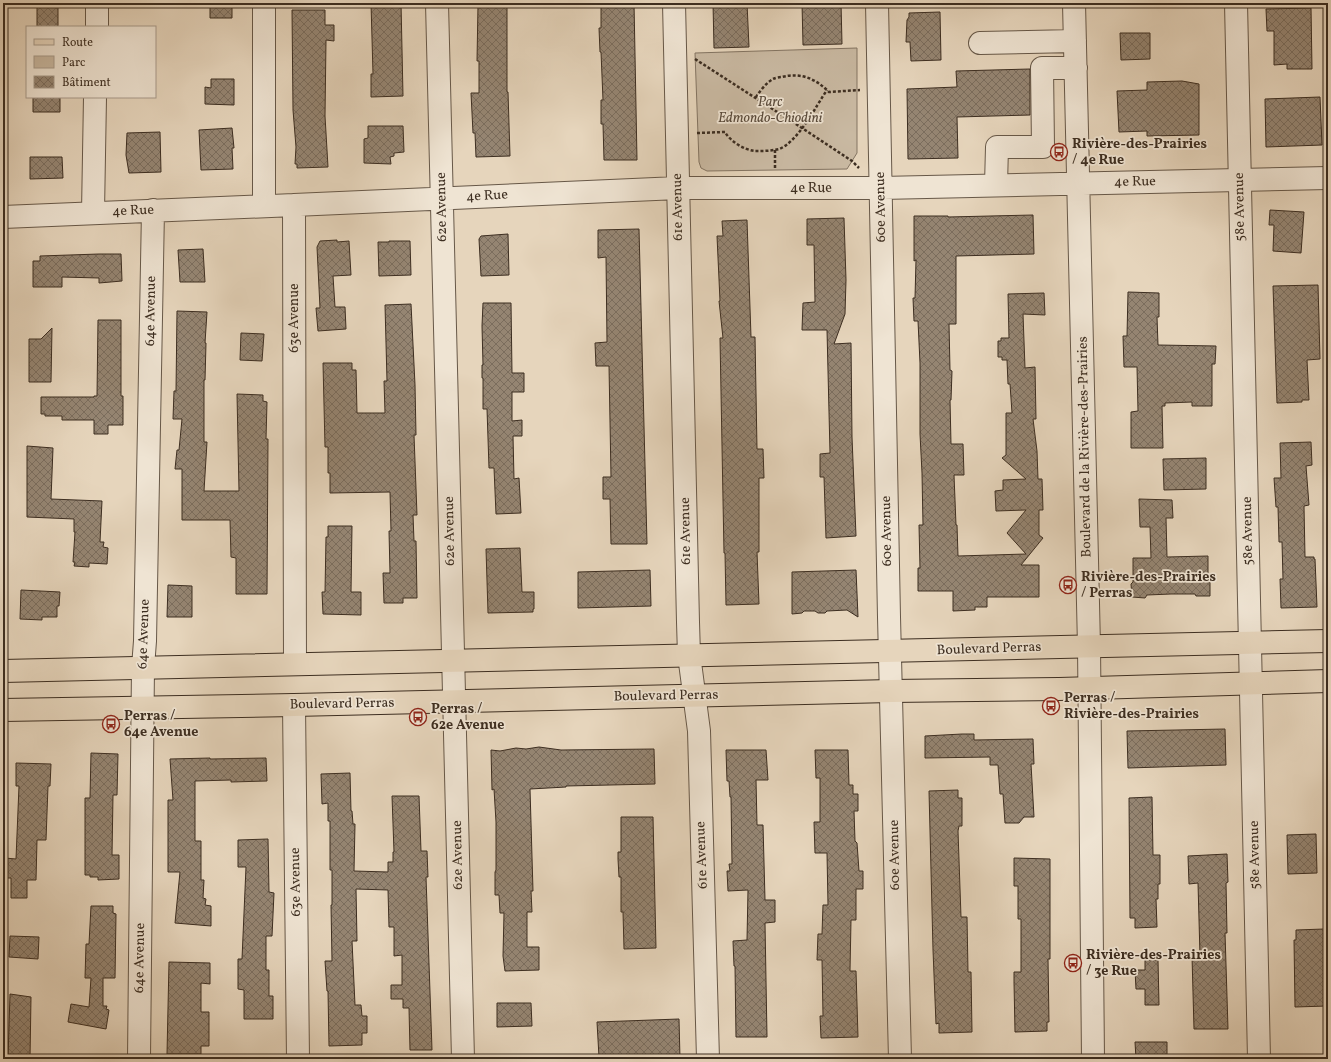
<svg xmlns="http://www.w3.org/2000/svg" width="1331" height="1062" font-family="Vollkorn,serif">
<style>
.green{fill:#c9b9a2;stroke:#837462}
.building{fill:url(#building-cross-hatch);stroke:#3d2e21}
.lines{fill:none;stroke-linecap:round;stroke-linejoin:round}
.minor-casing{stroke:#675848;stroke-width:24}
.major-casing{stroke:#3d2e21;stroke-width:24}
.path{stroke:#3d2e21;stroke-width:2.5;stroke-dasharray:3 2;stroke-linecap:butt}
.minor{stroke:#efe4d3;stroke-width:22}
.major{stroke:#e6d5bc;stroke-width:22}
.labels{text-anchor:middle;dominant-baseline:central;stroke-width:3.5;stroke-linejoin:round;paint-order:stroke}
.park-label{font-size:14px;font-style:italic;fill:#594a3b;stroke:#efe4d3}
.poi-label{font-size:14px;font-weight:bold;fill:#3d2e21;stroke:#efe4d3;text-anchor:start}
.street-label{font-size:14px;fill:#3d2e21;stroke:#efe4d3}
</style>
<defs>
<pattern id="building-cross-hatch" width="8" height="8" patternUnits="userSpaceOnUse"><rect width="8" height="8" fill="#958572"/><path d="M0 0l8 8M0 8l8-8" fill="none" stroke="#7b6d5d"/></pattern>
</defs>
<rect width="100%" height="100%" fill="#e6d5bc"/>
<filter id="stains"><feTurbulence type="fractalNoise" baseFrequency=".005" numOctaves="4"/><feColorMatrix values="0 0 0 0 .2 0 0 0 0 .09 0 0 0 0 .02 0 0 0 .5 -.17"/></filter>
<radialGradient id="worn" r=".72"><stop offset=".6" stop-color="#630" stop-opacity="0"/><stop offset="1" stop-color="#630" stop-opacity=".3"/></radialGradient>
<path class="green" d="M857,48V153L847,169L707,171L701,168L699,162L695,53Z"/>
<path class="building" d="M37,3H58V27H37Z
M210,3H232V18H210Z
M371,3H401L403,96L371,97V74H373Z
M601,3H634L637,160H604L603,124H601V100H603L601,52H600L599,28H601Z
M713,3H747L749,47L714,48Z
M802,3H841L842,44L803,45Z
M478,5H507V92H508L510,156L476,157L475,133H473L471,93H479V61H477Z
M1311,8L1312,69H1287V64L1274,65V31H1267L1266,9Z
M292,10H325V25H334V41L326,40L325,116L328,167L297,168V164H295L296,147L293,110Z
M940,12L941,60L911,61L910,42H906L907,20L909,17V13Z
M1120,33H1150V59L1121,60Z
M1030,69V115L957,117L958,158L908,159L907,89L957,87L956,71Z
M211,79H234V105L205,104V87L211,88Z
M1182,81L1199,84V135L1147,136V131L1119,132L1117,91L1147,90V82Z
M33,97H60V112H33Z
M1320,97L1322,145L1266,147L1265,99Z
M368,126H403L404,152L394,153V156L390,157L391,164L364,163V139L368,138Z
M232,128L234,148H232L233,169L201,170L199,130Z
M160,132L161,172L129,173L126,155L127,133Z
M30,157H62L63,178L30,179Z
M1270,210L1304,212L1301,253L1273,251L1274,225H1269Z
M1033,215L1034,254L956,256V324H949L950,370L952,371L951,400H950L951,444H963L964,475H954L956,525H957L958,556L1026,554L1007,533L1026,510L996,511L995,491L1003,490V480L1026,479L1002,458L1006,455V413H1012L1010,384H1008L1007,360H1002V357H998V341H1001V338H1009L1008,294L1044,293L1045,315L1023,314L1025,368L1035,367L1036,419H1033L1037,451L1038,479H1042L1043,510H1039V535L1043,538L1021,565H1039V597H987V607H975V610L953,611V591H918V568H920L919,525H923L922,473L920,434V363L918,321H914L913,298H915L916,260L914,261V216H948V217Z
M844,218L846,280L845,314L834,344L851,343L852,437L856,536L826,538L824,477H820V454L830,453L827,330H802L803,303L815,302L814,245H807V219Z
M747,220L751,337H755L757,449H763L764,478H759V552H757L759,604L726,605L725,553H724L720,338H723L719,301H720L717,236H723L722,221Z
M639,229L647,544H611L610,499H603V477H611L609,366H596L595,343L607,342L606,257L598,258V230Z
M508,234L509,275L481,276L479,239L481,236Z
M337,240V242L349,241L351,275L333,276L335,307H345L346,329L318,331L316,308H320L317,247L320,241Z
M389,241H410L411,275L379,276L378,242H389Z
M203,249L205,282H180L178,250Z
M99,254H121L122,281L99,283V278L62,277V287H33V261H40V256Z
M1318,285L1320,359L1307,360L1309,400H1302V402L1277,403L1273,286Z
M1128,292L1159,293V317H1157L1158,345L1216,346L1215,364H1212V406H1192V402L1165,403V406H1162L1163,448H1131V412L1138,411L1137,367H1124L1123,336H1127Z
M483,303H511L512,373H524V392H512V421L522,420V436H513L514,479L519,478L521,513L496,514L494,468H489L487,409H483V378H482V365H483L482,326Z
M411,304L415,385L416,435H414L417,515H413L414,541H416L417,598H403V603H384L383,573H390L389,531H391L390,492L330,493V473H328V447H325L323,363H352V370H356L357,413H385L384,381H387L385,305Z
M177,311L207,312L205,343H206L205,380H204V442H207L204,491H239L237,394L263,395V401L267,402L266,439H268L267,594H236V558L231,557L230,520H182V469H175L177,450H179L182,419H173L174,391H176Z
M98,320H121V396H123V425H108V434H94V420H62V416H45V414H41V397H94V396H97Z
M52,328L51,382H29V339H41Z
M241,333L264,334L262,361L240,360Z
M1311,442L1312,465L1306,466L1309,505L1304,506L1305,557H1314V559H1315L1317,607L1281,608L1280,579H1283L1282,542H1279L1278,507H1276L1274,478H1281L1280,443Z
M27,446L53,448L51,499L102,501L100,542H104L103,547L108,548L107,564L89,563V567L74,566L75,562H73L75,532H74V519L27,517Z
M1206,458V489L1164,490L1163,459Z
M1139,499L1172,500L1173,518H1166L1167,557L1208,556V580L1210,582V596H1196L1195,594H1171L1147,595L1145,598L1132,597L1131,584L1133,582V558H1151L1150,527H1140Z
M328,526H352L351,592H361V615L323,614L322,592H325L326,537H328Z
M520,548L522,592H534V609H533V612L488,613L486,549Z
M650,570L651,606L578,608V572Z
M856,570L858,617L847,610L827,611L825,613H818L815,611H804L802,613L792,614V572Z
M168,585L192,586V617H167Z
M21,590L60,592L59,606H57V617H42V620L20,619Z
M1225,729L1226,765L1128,768L1127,731Z
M962,734H974V740L1033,739L1034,764H1031L1034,817H1024L1019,823H1005L1003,794H1000L998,765H990V757L925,758V736Z
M539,747L561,750L654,749L655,784L566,786V787L530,789L533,891H531L532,912H527V947H539V970L505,971L503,956L504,913H500L499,895H495V872L496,870V822L494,789L492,790L491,750L500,751L516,748L526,749Z
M726,750H766L768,780H756L757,825H763L765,900H775V922L765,923L767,1037H736L735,966H734L733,941L747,940L748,890L728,891L727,871H730L729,864H732L731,797H730L729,781H727Z
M815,750H848L849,785H853V794H858V811H854L855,841L857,843L859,871H863V889H856V920H851L850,971H856L858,1037L821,1038L820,1016H823L822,960H817L818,934H822L823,905H828L827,853H815L814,822H820V778H816Z
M91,753L118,754L117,795H113L112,855H119V879L98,880V877H90V875H85V798H90Z
M210,758V759L266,758L267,781L231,782V780L195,781V841H201V880H204L203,898L206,899L205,905L211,906V926L175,923L180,872H168V800H173L170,759Z
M16,763L51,764L50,786H48L46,840H37L36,880H27V898H11V878H5V858L16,859L19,786H16Z
M350,773L351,811H352L353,824H355L354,871L388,872V862H393V852H394L392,796H419L421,851H427L428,877H426L432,1050H410L409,1008H403V999H391V985H402V955L394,956V927H389L388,890L356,889L357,941H352L355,1005H361L362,1016H367V1033H362V1045L329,1046L328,991H327L325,961H332L331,905H332V870H330V821H328V803L322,804L321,774Z
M958,790V798H962V826H959L958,831L961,917H967L968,972H971L972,1032L939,1033V1023L936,1024L933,950L929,791Z
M1152,797L1153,855H1160V884H1158V899H1156L1157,927L1135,928V918H1130L1129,798Z
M621,817H653L656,948L624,949L623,912H621V877H619L618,859V852H621Z
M1316,834L1317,873L1288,874L1287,835Z
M268,839L269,892L274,893L272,936H266V970H269V996H273V1019H244V990L238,989V959H242L246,867H238V840Z
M1227,854L1228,882L1226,883L1227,933H1225L1228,1029H1194L1192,956H1200L1198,883L1189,884L1188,856Z
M1014,858L1050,859V959H1048L1049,1022H1047V1031L1015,1032L1014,982V972H1021V919H1018V886H1014Z
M91,906H113V913L116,914L115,978H103V1006H107L106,1009L109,1010L106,1029L68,1022L71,1004L89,1007L91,978H85L86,944H89Z
M1324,929L1327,1006L1295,1007L1294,940H1296V930Z
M10,936L39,937L38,959L9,957Z
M1145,960H1158L1159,1005H1145V989H1136L1135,970H1145Z
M169,962L210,963V984L201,983V1012H209V1046H201V1054H167Z
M10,994L31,997L30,1059H8Z
M497,1003H531L532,1026L497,1027Z
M679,1019L680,1059H615V1057H599L597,1022Z
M1135,1042H1167V1059H1136Z"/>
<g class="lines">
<g class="minor-casing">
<path id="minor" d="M437,3L463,1059
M674,3L688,622L689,655L699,731L708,1059
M877,3L889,617L900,1059
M1074,3L1089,646L1093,1059
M1236,3L1259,1059
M97,27V3
M980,43L1075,41
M996,185L997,147H1043L1042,68H1076
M294,205L678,188H881L1328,178
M264,206V3
M93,212L95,97
M3,217L294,205L295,664
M294,705L298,1059
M139,1059L143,667L145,641L153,210"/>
</g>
<g class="major-casing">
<path id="major" d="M3,671L1328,641
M3,710L294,705L891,691L1059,689L1328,681"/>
</g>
<path class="path" d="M695,59L802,128L852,161L859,168
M756,97C760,91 766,83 773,79C775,78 779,77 782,77C801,72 816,79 829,92L860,90
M697,133L725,132C730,141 744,150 755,151C763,151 771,151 779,149C798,142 816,106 827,90
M775,150V169"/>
<use href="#minor" class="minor"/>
<use href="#major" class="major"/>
</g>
<defs>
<g id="bus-ring" transform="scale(0.9)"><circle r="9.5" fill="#efe4d3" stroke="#8f2418" stroke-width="1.5"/><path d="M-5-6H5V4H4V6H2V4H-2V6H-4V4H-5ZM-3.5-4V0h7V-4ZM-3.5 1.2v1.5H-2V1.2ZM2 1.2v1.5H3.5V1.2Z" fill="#8f2418"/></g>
</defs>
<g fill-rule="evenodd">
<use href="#bus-ring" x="1059" y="152"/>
<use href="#bus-ring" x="1068" y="585"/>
<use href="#bus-ring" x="1051" y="706"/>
<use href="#bus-ring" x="418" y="717"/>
<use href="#bus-ring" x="111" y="724"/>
<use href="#bus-ring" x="1073" y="963"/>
</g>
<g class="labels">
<g class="park-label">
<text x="770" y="102">Parc<tspan x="770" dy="16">Edmondo-Chiodini</tspan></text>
</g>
<g class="poi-label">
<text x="1072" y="144">Rivière-des-Prairies<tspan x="1072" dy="16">/ 4e Rue</tspan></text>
<text x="1081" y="577">Rivière-des-Prairies<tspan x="1081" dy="16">/ Perras</tspan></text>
<text x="1064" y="698">Perras /<tspan x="1064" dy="16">Rivière-des-Prairies</tspan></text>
<text x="431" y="709">Perras /<tspan x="431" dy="16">62e Avenue</tspan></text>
<text x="124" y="716">Perras /<tspan x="124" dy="16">64e Avenue</tspan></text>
<text x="1086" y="955">Rivière-des-Prairies<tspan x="1086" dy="16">/ 3e Rue</tspan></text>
</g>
<g class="street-label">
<text transform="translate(1135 182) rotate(-1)">4e Rue</text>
<text x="811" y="188">4e Rue</text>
<text transform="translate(487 196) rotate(-3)">4e Rue</text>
<text transform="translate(442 207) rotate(-91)">62e Avenue</text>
<text transform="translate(678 207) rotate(-91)">61e Avenue</text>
<text transform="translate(881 207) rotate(-91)">60e Avenue</text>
<text transform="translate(1240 207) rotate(-91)">58e Avenue</text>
<text transform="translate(133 211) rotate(-2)">4e Rue</text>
<text transform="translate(151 311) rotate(-89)">64e Avenue</text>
<text transform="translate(294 318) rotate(-90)">63e Avenue</text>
<text transform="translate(1085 447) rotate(-91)">Boulevard de la Rivière-des-Prairies</text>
<text transform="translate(450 531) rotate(-91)">62e Avenue</text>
<text transform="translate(686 531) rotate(-91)">61e Avenue</text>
<text transform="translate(887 531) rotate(-91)">60e Avenue</text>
<text transform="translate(1248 531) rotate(-91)">58e Avenue</text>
<text transform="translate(144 634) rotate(-88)">64e Avenue</text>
<text transform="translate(989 649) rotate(-2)">Boulevard Perras</text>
<text transform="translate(666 696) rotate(-1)">Boulevard Perras</text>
<text transform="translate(342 704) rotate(-1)">Boulevard Perras</text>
<text transform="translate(458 855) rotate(-91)">62e Avenue</text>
<text transform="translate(702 855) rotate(-92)">61e Avenue</text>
<text transform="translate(895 855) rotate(-91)">60e Avenue</text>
<text transform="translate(1255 855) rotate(-91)">58e Avenue</text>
<text transform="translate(296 882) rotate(-91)">63e Avenue</text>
<text transform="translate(140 958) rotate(-89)">64e Avenue</text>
</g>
</g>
<rect width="1331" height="1062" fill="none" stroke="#e6d5bc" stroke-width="16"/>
<rect x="4" y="4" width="1323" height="1054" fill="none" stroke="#3d2e21" stroke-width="2"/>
<rect x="8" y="8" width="1315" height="1046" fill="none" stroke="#3d2e21"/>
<rect x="26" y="26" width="130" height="72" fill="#efe4d3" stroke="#a89b8c"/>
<rect x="34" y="39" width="20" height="6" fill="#e6d5bc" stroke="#a89b8c"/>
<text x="62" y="46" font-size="12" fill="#3d2e21">Route</text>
<rect x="34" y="56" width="20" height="12" fill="#c9b9a2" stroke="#a89b8c"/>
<text x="62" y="66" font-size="12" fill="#3d2e21">Parc</text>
<rect x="34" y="76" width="20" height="12" fill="url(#building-cross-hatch)" stroke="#a89b8c"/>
<text x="62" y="86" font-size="12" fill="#3d2e21">Bâtiment</text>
<rect width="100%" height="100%" filter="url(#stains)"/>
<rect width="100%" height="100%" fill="url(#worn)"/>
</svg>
